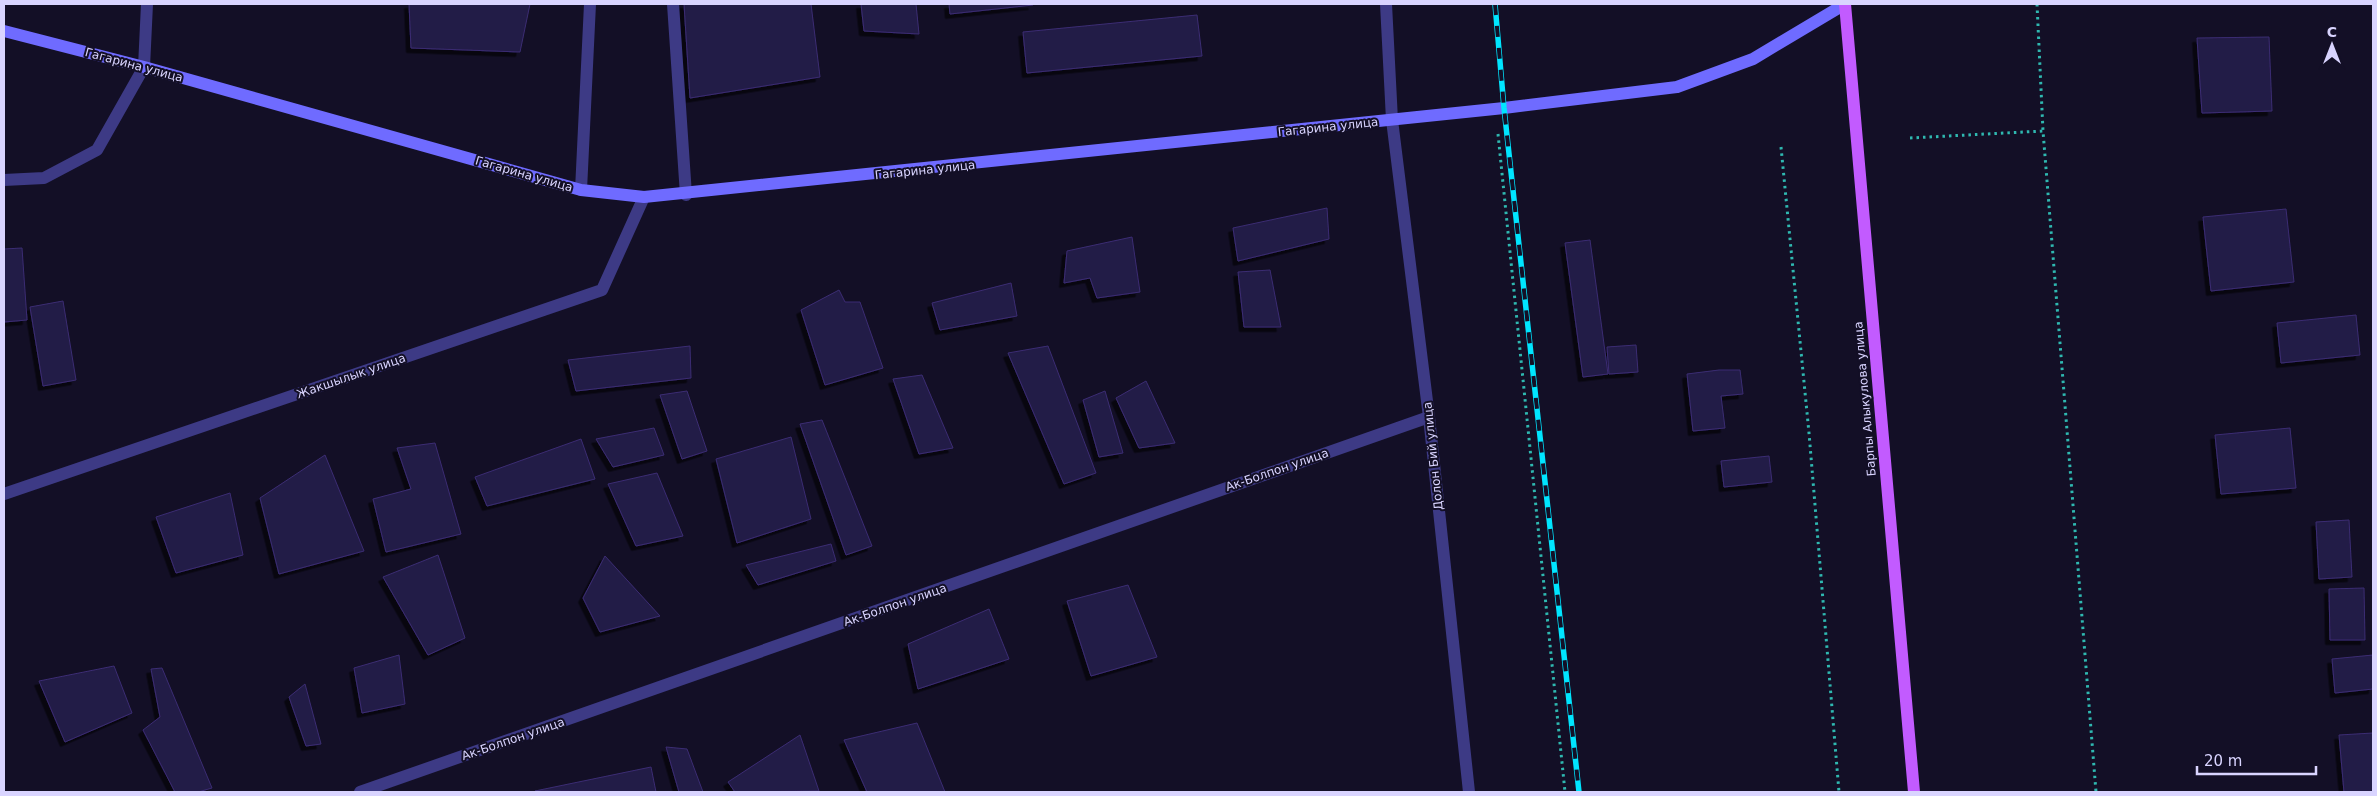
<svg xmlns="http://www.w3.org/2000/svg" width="2377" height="796" font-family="'DejaVu Sans',sans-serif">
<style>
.building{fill:#241b47;stroke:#3b2d73;filter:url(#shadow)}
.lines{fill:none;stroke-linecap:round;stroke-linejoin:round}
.path{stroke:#2fb8b0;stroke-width:3;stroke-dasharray:2.5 4;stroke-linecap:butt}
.service{stroke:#3d3a85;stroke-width:12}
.minor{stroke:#3d3a85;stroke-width:12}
.tertiary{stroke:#3d3a85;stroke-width:12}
.secondary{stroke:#6f6bff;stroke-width:12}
.primary{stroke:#c25bff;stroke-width:12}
.rail-casing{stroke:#00e5ff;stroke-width:5.5}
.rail{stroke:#130f26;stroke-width:4;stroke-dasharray:11;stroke-linecap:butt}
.labels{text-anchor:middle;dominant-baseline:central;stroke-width:4;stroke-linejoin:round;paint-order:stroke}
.street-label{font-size:12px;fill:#d9d4ff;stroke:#130f26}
</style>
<defs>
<filter id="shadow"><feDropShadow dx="-4.5" dy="4.5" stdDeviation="0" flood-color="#0009"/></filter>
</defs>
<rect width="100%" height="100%" fill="#130f26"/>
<path class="building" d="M409,4H530L520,52L411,48Z
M684,4H811L820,77L690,98Z
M861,4H916L919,34L864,31Z
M949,4H1033V5L950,14Z
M1197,15L1202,56L1027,73L1023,32Z
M2269,37L2272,111L2202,113L2197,38Z
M1327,208L1329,239L1238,261L1233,228Z
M2286,209L2294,282L2211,291L2203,217Z
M1132,237L1140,292L1097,298L1090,278L1064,283L1067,251Z
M1590,240L1608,374L1583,377L1565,243Z
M22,248L27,320L4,322V249Z
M1270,270L1281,327H1244L1238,272Z
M1011,283L1017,316L940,330L932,303Z
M839,290L845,302H860L883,368L825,385L801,310Z
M63,301L76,380L43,386L30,307Z
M2356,315L2360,355L2281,363L2277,323Z
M1636,345L1638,372L1609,374L1607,347Z
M690,346L691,378L576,391L568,360Z
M1048,346L1096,473L1064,484L1008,353Z
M1719,370H1740L1743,394L1721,396L1725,428L1693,431L1687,374Z
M922,375L953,448L919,454L893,379Z
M1146,381L1175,443L1139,448L1116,398Z
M687,391L707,451L682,459L660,395Z
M1105,391L1123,453L1099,457L1083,400Z
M822,420L872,546L846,555L800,424Z
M654,428L664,455L613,467L596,439Z
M2290,428L2296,488L2221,494L2215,435Z
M791,437L811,519L737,543L716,459Z
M581,439L595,479L487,506L475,477Z
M435,443L461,534L386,552L373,499L411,489L397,448Z
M325,455L364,551L279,574L260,498Z
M1769,456L1772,482L1724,487L1721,461Z
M657,473L683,536L636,546L608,484Z
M230,493L243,555L176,573L156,517Z
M2349,520L2352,577L2319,579L2316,522Z
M831,544L836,561L758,585L746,565Z
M438,555L465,638L428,655L383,577Z
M605,556L660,616L600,632L583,598Z
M1128,585L1157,657L1091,676L1067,601Z
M2364,588L2365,640H2330L2329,589Z
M989,609L1009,659L918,689L908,644Z
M399,655L405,704L362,713L354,668Z
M2373,655V689L2335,693L2332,659Z
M114,666L132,713L65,742L39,681Z
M162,668L212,788L198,792H175L143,730L160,717L151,669Z
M305,684L321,744L306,746L289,697Z
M917,723L945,792H867L844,740Z
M2373,733V792H2344L2339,735Z
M800,735L819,791L735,792L728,782Z
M666,747L687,749L703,792H679Z
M651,767L656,792L535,791Z"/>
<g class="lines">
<path class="path" d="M2037,4L2043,131
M1498,134L1565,792
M1910,138L2043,131L2096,792
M1781,147L1809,433L1839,792"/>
<path class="service" d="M673,4L686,195
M1386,4L1392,120"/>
<path class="minor" d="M4,180L44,178L97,150L144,67L147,4
M581,190L590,4
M4,494L602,290L644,197
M360,792L1429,417"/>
<path class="tertiary" d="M1392,120L1429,417L1469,792"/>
<path class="secondary" d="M4,31L144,67L581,190L644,197L1504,108L1677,87L1753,59L1845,4"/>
<path class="primary" d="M1845,4L1914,792"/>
<g class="rail-casing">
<path id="rail" d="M1495,4L1504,108L1579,792"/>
</g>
<use href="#rail" class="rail"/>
</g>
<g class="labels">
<g class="street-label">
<text transform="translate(134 65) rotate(15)">Гагарина улица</text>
<text transform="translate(1328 127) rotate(-6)">Гагарина улица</text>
<text transform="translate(925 170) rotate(-6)">Гагарина улица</text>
<text transform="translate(524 174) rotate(16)">Гагарина улица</text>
<text transform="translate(351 376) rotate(-19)">Жакшылык улица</text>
<text transform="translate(1865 399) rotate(-95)">Барпы Алыкулова улица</text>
<text transform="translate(1433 456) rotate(-96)">Долон Бий улица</text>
<text transform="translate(1277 470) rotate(-19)">Ак-Болпон улица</text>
<text transform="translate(895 605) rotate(-19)">Ак-Болпон улица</text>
<text transform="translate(513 739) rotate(-19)">Ак-Болпон улица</text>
</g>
</g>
<rect width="2377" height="796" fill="none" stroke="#d9d4ff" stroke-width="10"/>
<g transform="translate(2332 45)" stroke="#130f26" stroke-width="4" paint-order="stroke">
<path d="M0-4L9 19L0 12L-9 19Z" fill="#d9d4ff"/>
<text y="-8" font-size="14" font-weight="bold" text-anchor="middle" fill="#d9d4ff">С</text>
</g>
<path d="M2197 766v8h119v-8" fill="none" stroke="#d9d4ff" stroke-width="2.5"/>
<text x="2204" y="766" font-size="15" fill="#d9d4ff" stroke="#130f26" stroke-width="4" paint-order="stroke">20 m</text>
</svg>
